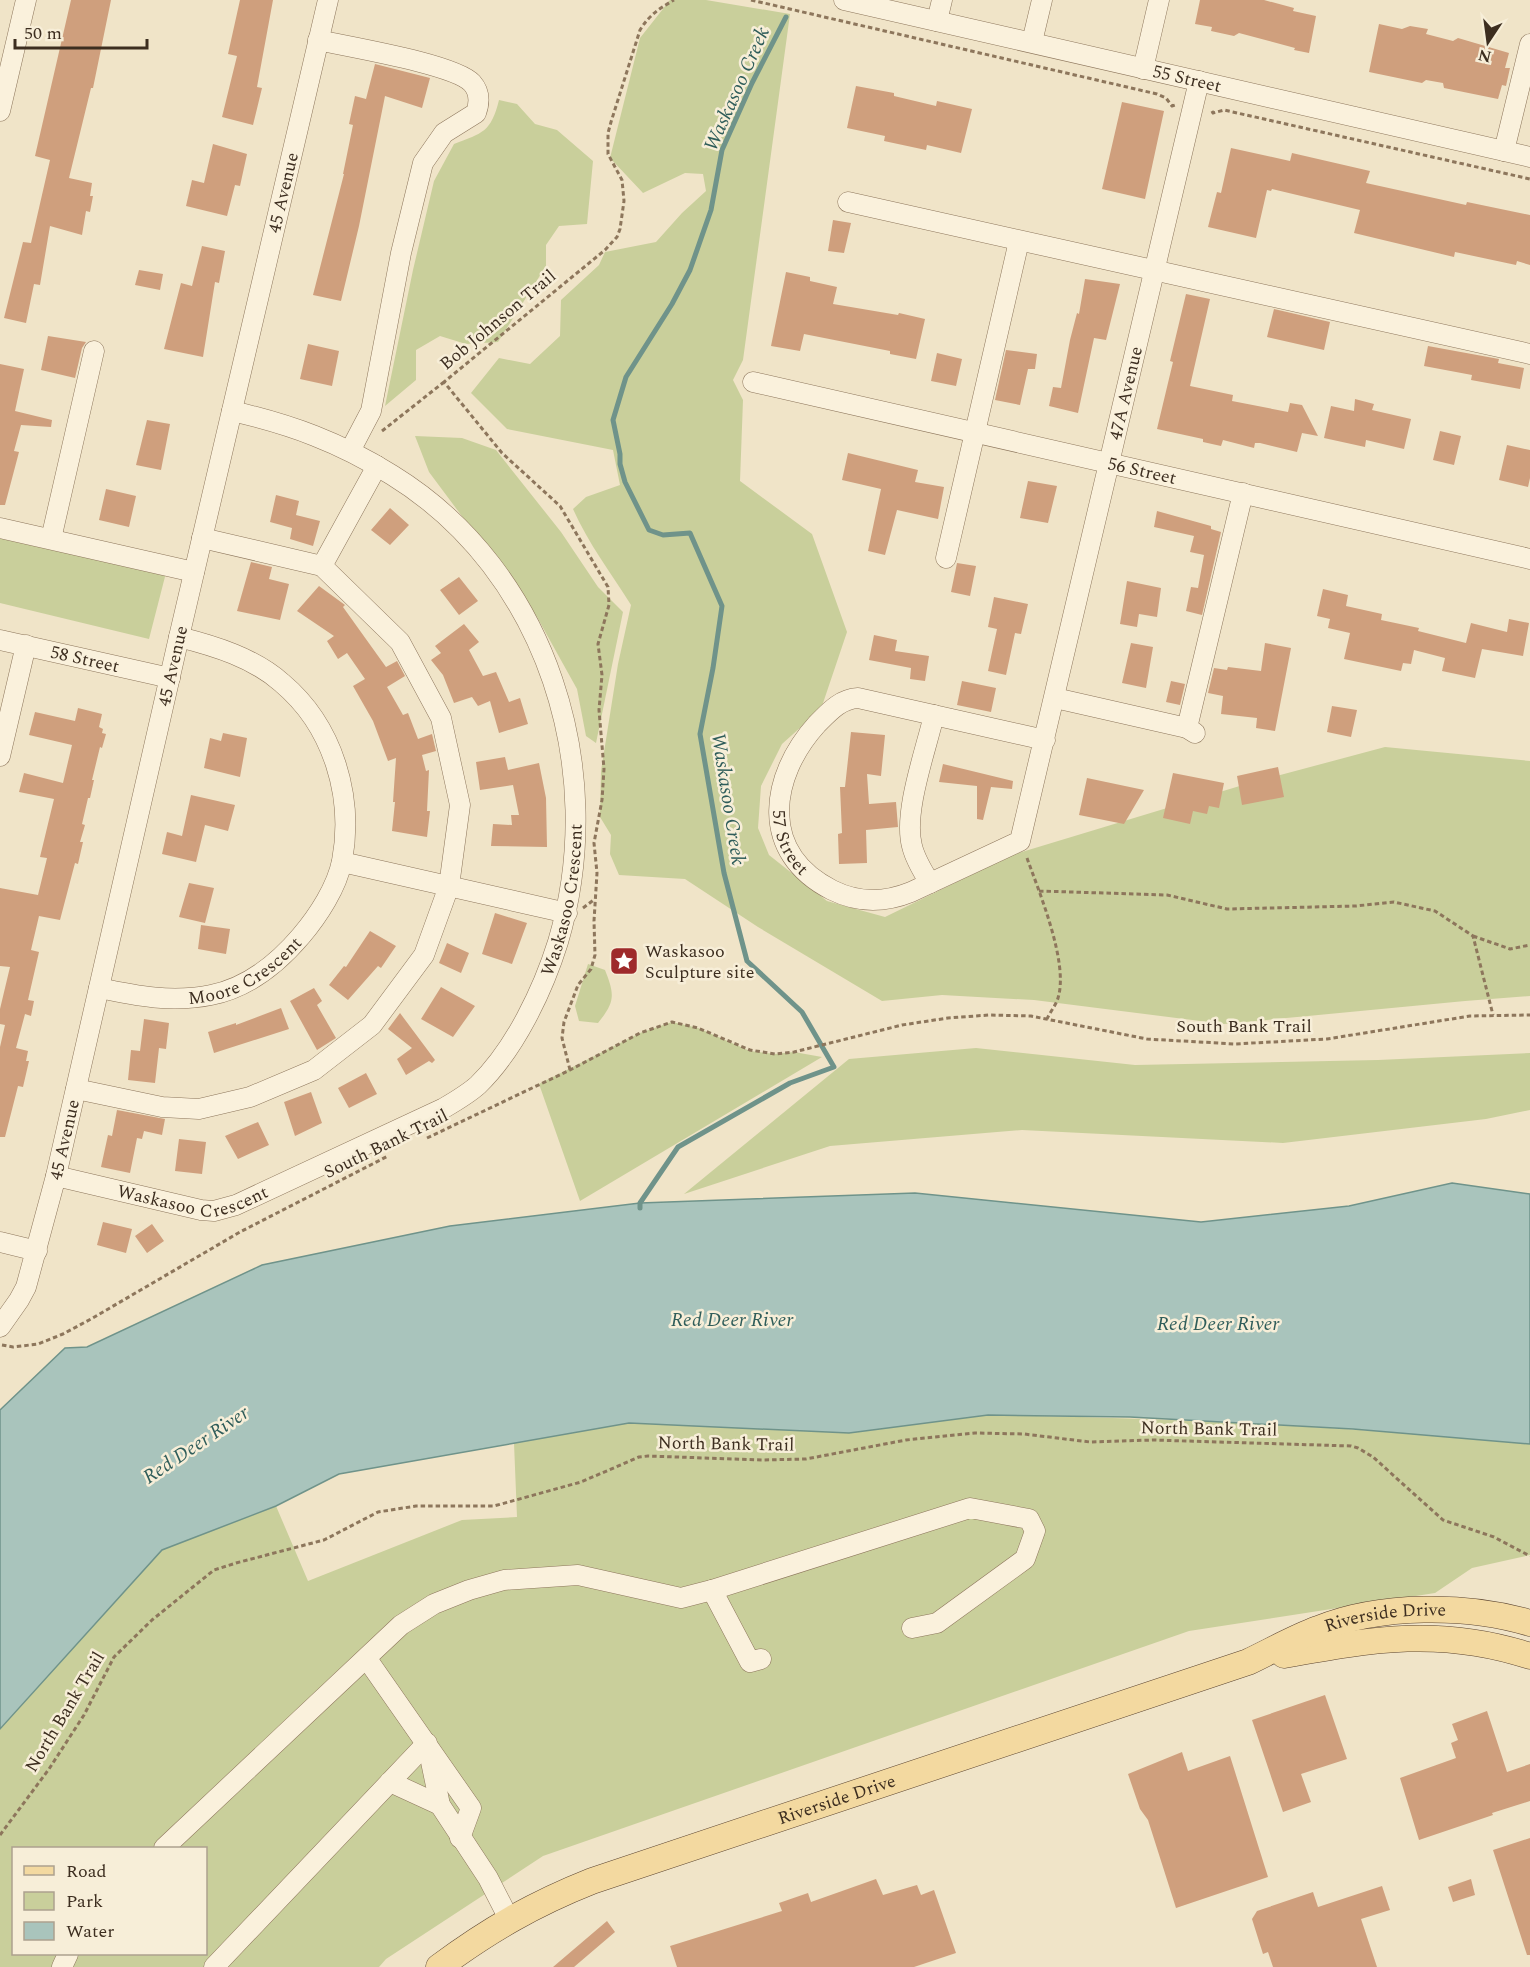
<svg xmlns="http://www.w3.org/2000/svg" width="1530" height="1967" font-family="Spectral,serif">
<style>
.green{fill:#c9cf9b;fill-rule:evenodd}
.water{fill:#a9c4bc;stroke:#6f938a;stroke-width:1.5}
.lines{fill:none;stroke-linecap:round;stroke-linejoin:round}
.stream{stroke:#6f938a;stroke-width:5}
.building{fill:#cf9f7d}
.minor-casing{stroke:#8d765c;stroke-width:21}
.major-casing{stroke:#5b4430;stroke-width:27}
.path{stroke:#8d765c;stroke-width:3;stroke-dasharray:4.5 3;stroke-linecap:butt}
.minor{stroke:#faf1dc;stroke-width:20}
.major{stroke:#f3d9a0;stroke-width:26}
.labels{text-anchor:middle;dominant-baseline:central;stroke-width:5;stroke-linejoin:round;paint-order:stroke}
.street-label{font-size:18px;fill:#3d2e20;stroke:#f7eed8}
.poi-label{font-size:18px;fill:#3d2e20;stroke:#f7eed8;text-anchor:start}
.water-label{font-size:20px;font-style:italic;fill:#2f5d5a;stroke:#f7eed8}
</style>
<rect width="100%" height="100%" fill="#f0e4c8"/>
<path class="green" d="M670,0H706L790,14L743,360L733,380L743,400L740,481L812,534L847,632L821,709L782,744L761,786L758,828L769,855L827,901L885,917L1012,855L1243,785L1385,747L1530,761V996L1465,1001L1224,1024L1034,1000L942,995L882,1001L758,927L685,879L619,875L610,854L611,835L600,817L601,771L618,664L631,605C611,573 588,543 573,509L586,497L620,485L613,450L507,429L471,393L499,358L530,364L560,336L561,300L599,265L605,252L656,242L682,213L706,191L703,174L685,173L643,193L610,158L640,38Z
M499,100L517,104L535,124L557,130L593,161L587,224L559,226L546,245V266L498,342L466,344L440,336L416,350V380L385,406L413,270L434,181L454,144C483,133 491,132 499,100Z
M415,436L462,438L496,450L561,532L598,587L623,612L596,743L586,736L577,689L537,617L429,472Z
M0,525L168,565L149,639L0,603Z
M588,964L605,970C615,995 615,1002 598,1023L579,1021L575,1006Z
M672,1022L698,1028L750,1051L775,1054L794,1052L822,1057L580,1201L539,1084L640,1033Z
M976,1048L1135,1065L1378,1060L1530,1053V1110L1486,1119L1283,1143L1022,1130L830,1146L684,1194L849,1059Z
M988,1415C1169,1418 1350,1426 1530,1444V1555L1472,1568L1435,1593L1189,1631L543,1856L386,1959L379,1967H0V1729L162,1550L276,1506L308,1581L462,1520L517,1517L514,1443L629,1423L849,1433ZM14,1848H206V1954H14Z"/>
<path class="water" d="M1452,1183L1530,1194V1444L1353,1429L1130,1417L988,1415L849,1433L629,1423L339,1474L276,1506L162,1550L0,1729V1410L65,1348L87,1347L262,1265L450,1226L640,1203L915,1193L1201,1222L1349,1206Z"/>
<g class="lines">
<path class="stream" d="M640,1208V1203L678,1147L790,1083L834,1067L802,1012L747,961L724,873L700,734L713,668L722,606L690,533L663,535L649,530L625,482L620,464V454L613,420L626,377L672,304L690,270L711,210L722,150L752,83L786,17"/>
</g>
<path class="building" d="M71,0H111L93,88H91L69,178L92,183L90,196H93L90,212L86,211L82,235L50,226L40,285L34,284L26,323L4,318L23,242L31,243L50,160L35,156Z
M240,0H273L257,87L262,88L253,125L222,117L237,56L228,54Z
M1200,0H1264L1294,8L1293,11L1316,16L1309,53L1294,50L1295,48L1239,33L1234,36L1211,31L1212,27L1195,24Z
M1379,24L1402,29L1410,26L1428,29L1426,34L1453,41L1458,38L1509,53L1505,68H1510L1506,86L1502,85L1498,99L1444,88L1443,83L1426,80L1422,83L1369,72Z
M375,64L430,78L422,108L385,96L359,226L341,301L313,295L344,174H343L353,125L349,124L355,96L366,99Z
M856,86L894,93V96L936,106L937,101L972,109L961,153L927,145L926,150L884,141L885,136L847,128Z
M1122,102L1164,111L1145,199L1102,189Z
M213,144L247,154L240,186L235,185L227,216L186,206L192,180L204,183Z
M1231,148L1290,161L1292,153L1370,171L1366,183L1466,205L1467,202L1530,215V265L1517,261L1516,265L1455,252L1454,257L1354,233L1360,210L1272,189L1271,191L1267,190L1256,238L1208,227L1217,192L1221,193Z
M833,220L851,223L844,253L828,251Z
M202,246L225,251L219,283L215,282L203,357L164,349L181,283L192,286Z
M139,270L163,274L160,290L135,285Z
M786,272L810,277V281L837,287L833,304L898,315L899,313L925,319L916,359L890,354V351L804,334L800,351L771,346Z
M1085,279L1120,284L1106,340L1094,338L1078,413L1049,406L1053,387L1061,388L1070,340L1077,313L1079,314Z
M1186,294L1210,299L1190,386L1233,395L1232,401L1288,412L1290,403L1302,405L1318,436L1302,433L1297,452L1260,443H1255L1254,448L1223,440L1221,446L1203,442V439L1157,429L1173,362L1170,361Z
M1274,309L1330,322L1324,350L1267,337Z
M48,336L86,342L82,348L75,378L41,370Z
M308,344L339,351L332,386L300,379Z
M1428,346L1499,359L1498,363L1524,368L1520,389L1471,380L1472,375L1424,366Z
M1006,350L1037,354L1035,369H1028L1020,405L995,400Z
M937,353L962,359L956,386L931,381Z
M0,364L24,369L15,411L52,420L51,427L21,425L14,451L19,452L5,505H0Z
M1355,399L1374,404L1372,410L1411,419L1404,449L1366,440L1365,447L1324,438L1331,406L1354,411Z
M147,420L170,424L161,470L136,465Z
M1440,431L1461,436L1454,465L1433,460Z
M1507,445L1530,450V478L1528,487L1499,480Z
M848,453L918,470L915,482L944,487L938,519L897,510L885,555L868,551L881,489L842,480Z
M1028,481L1057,486L1048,523L1020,518Z
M106,489L136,496L129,527L99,520Z
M276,495L299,501L296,515L320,521L313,546L290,539L292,528L270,522Z
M390,508L409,525L390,545L371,530Z
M1157,511L1211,526V529L1221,532L1202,615L1186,611L1191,587L1198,588L1204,555L1190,552L1194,536L1154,527Z
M251,562L272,567L269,579L289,584L280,620L237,611Z
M957,563L976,566L970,596L951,592Z
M459,577L478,601L459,615L440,590Z
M1127,581L1161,588L1157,617L1139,614L1137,627L1120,624Z
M319,586L345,605L343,607L386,667L397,661L405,676L387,687L403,715L408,713L418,739L432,734L436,751L422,755L426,771L429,770L427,811H430L427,837L392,831L395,802H393L396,758L388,761L373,721L353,686L365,679L347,653L338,659L327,641L334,636L297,611Z
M1323,589L1348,595L1346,606L1382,614L1381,620L1419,628L1418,631L1466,643L1471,623L1507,632L1509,619L1529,623L1523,656L1482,649L1475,678L1442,671L1445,658L1414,650L1411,664L1403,663L1401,671L1344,659L1350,633L1328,628L1330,619L1317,616Z
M994,597L1028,604L1021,634L1015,633L1006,675L988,671L997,629L988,627Z
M464,624L479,642L469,650L483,676L496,672L509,702L520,698L528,724L499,733L490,701L478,706L472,697L454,703L443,675L431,660L441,653L435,646Z
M874,635L897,640L895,651L929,656L925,681L910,679L911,668L869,660Z
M1131,643L1153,647L1146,688L1122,683Z
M1265,643L1291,648L1275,731L1256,728L1257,718L1221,714L1223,696L1208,693L1214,668L1227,670L1228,667L1261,671Z
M962,681L996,688L991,712L957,705Z
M1171,681L1185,684L1180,705L1166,702Z
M1332,706L1357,710L1351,737L1327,732Z
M78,708L102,714L99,727L103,729L102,733L106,734L102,748L100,747L92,780H94L90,798H88L82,824L85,825L80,842H83L78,864L75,863L60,920L39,916L31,950L39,952L28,1000L34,1001L31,1016L25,1014L16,1048L28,1051L26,1061H29L23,1087L18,1086L5,1137H0V1047L5,1025L0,1024V1009L10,967L0,966V888L38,895L47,858L40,857L54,799L19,792L24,773L63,783L72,745L29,735L35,712L75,721Z
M851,732L885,735L881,776L867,774L869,804L896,802L898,827L866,830L867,863L839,864L838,834L842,833L840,787H845Z
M223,733L247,738L240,777L204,768L210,738L221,741Z
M505,757L508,770L539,763L546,798L547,847L491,846L493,824L512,825L511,815H519L513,785L480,790L476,762Z
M943,764L1013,781L1012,789L991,787L983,820L977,819V786L939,782Z
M1278,767L1284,797L1242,805L1237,776Z
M1173,773L1224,783L1219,808L1209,806L1207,814L1193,811L1190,824L1163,818Z
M1087,778L1144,790L1124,824L1079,815Z
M191,795L235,805L228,831L205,825L196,862L162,854L167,832L182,836Z
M189,883L214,888L205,923L179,917Z
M495,913L527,923L512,964L482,954Z
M201,925L230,929L226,954L198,949Z
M370,931L396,946L381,968L378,966L348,1000L329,985L344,966L346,967Z
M447,943L469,953L461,973L439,963Z
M441,987L475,1006L453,1037L421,1019Z
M314,988L322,1001L317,1005L336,1038L317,1050L290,1001Z
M281,1008L289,1029L214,1053L208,1032L236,1023V1025Z
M400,1013L435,1060L432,1063L429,1061L406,1075L397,1059L412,1048L388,1029Z
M144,1019L169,1023L166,1049L159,1048L155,1083L128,1080L131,1050L140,1051Z
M366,1073L377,1094L349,1108L338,1088Z
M311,1092L322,1123L295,1136L284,1102Z
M117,1110L165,1119L162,1135L144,1131L142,1139L137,1138L130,1173L101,1167L108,1135L112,1136Z
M258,1122L269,1145L238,1159L225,1136Z
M179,1139L206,1142L202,1174L175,1171Z
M103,1222L132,1229L126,1253L97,1245Z
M152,1224L164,1241L147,1253L135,1236Z
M1325,1695L1347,1759L1301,1774L1311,1802L1283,1812L1252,1720Z
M1487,1711L1507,1772L1530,1764V1801L1492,1813L1493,1815L1419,1840L1400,1778L1456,1758L1451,1743L1458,1740L1452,1724Z
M1182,1752L1188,1771L1230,1756L1268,1877L1176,1908L1148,1820L1140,1809L1128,1774Z
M1530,1838V1955H1527L1493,1850Z
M876,1879L883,1895L917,1885L921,1895L934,1890L956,1953L914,1967H677L670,1946L782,1911L779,1903L808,1893L811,1902Z
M1471,1879L1475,1895L1453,1902L1448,1887Z
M1382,1886L1390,1910L1361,1919L1377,1967H1273L1268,1952L1263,1954L1252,1919L1257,1911L1313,1892L1318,1907Z
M607,1921L615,1932L574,1967H553Z"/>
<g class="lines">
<g class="minor-casing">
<g id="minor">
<path id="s1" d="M844,0L1530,157"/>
<path d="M937,21L942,0"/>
<path d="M318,40C349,47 454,64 472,83C480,92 480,102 476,113L444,133L423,163L401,253L371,411L350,451"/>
<path d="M1032,42L1042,0"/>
<path d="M1143,69L1159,0"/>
<path d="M0,111L26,0"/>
<path d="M1504,151L1530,44"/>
<path d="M848,202L1530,354"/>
<path id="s2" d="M753,382L1530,559"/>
<path d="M0,528L194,572"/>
<path d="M51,539L94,351"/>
<path d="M946,558L1019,241"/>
<path d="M322,566L377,466"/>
<path id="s3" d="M0,640L170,678"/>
<path d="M1055,698L1187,728L1195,733"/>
<path d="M1187,728L1243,493"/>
<path id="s4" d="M1045,740L858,698C840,699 829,712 817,724C769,777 759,853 832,890C858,903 884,903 911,892L1020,841L1199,81"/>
<path d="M0,756L26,645"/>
<path d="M342,862L567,913"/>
<path d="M930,883C923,872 915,859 912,846C903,812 926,750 934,715"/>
<path id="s5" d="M99,988C137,996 172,1003 211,995C247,988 278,963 301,936C318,916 337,887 342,861C354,796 333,726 282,683C254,658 215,646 179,637"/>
<path d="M76,1089L162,1107L199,1109L250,1097L314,1070L372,1025L424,955L449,886L460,805L441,718L400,642L322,566L202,538"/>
<path id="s6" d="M56,1176L201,1210L214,1211L236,1205L444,1108C456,1101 468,1094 478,1085C515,1049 543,990 558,942C609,771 548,571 392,475C339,442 292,425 232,411"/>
<path d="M0,1242L37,1251"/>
<path id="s7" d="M0,1327L19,1300L26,1287L56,1176L179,637L328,0"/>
<path d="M712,1590L750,1662L761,1659"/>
<path d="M367,1659L471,1808L460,1838"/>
<path d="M429,1752L440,1805L488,1878L509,1919"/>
<path d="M390,1782L440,1805"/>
<path d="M164,1848L401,1625L434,1604L469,1590L504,1580L578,1575L681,1598L712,1590L970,1508L1029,1519L1035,1531L1025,1559L937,1623L912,1628"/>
<path d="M62,1967L68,1954"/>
<path d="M214,1967L427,1743"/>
</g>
</g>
<g class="major-casing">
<g id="major">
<path d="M1284,1655C1372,1639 1442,1627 1530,1656"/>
<path id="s8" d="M439,1967C489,1930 534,1904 592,1881L1248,1662C1271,1651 1294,1638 1318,1629C1380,1604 1467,1604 1530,1623"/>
</g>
</g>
<path class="path" d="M751,0L1157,94L1166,98L1172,106L1175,105
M1212,111L1213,113L1224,110L1530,179
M382,431L444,382
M1027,858C1039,892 1069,963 1058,998C1056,1005 1050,1012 1047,1019
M1039,891L1167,895L1227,909L1356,906L1394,902L1435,911L1473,936L1493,1015
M583,908L595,899
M1473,936L1510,949L1530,945
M570,1070L562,1038L564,1022L578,985L591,969L595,955L594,921L597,873L594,843L602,800L604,769L599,710L602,675L598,644L609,605L608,587L560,506L502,453L444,382L605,250L617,237L620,229L624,201L622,180L608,154V133L611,122L640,30C649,15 660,8 674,0
M427,1138L570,1070L640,1033L672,1022L698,1028L750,1050L775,1054L794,1052L902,1025L948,1018L989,1015L1031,1016L1147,1039L1235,1044L1327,1039L1470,1016L1530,1015
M2,1345L13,1347L38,1344L63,1334L91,1319L240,1232L388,1156
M0,1835L49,1769L84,1715L114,1657L152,1620L214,1570L236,1563L324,1540L378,1512L416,1506H494L581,1482L639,1457L648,1456L762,1460L806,1459L906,1440L975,1433L1024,1434L1090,1442L1153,1440L1351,1446L1358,1448L1373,1457L1443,1520L1494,1537L1530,1556"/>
<use href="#minor" class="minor"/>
<use href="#major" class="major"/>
</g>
<defs>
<g id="sight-square" transform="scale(1.5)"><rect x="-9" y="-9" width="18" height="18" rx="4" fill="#9e2a2b" stroke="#f7eed8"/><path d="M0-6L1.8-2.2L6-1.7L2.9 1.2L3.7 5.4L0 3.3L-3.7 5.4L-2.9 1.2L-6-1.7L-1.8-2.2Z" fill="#fff"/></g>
</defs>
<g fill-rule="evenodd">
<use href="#sight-square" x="624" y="961"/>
</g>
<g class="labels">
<g class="street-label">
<text stroke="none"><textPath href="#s1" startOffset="352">55 Street</textPath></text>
<text stroke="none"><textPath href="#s7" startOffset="1172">45 Avenue</textPath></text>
<text transform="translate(498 320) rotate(-40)">Bob Johnson Trail</text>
<text stroke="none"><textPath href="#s4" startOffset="1101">47A Avenue</textPath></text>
<text stroke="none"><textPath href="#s2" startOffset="399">56 Street</textPath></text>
<text stroke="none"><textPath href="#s3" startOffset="87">58 Street</textPath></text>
<text stroke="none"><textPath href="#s7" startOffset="686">45 Avenue</textPath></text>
<text stroke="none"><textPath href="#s4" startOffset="372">57 Street</textPath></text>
<text stroke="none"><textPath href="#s6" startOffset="663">Waskasoo Crescent</textPath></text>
<text stroke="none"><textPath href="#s5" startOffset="154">Moore Crescent</textPath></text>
<text x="1244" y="1026">South Bank Trail</text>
<text stroke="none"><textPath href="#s7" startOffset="200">45 Avenue</textPath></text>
<text transform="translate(386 1144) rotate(-26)">South Bank Trail</text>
<text stroke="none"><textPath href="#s6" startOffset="141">Waskasoo Crescent</textPath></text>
<text transform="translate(1209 1429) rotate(1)">North Bank Trail</text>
<text transform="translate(726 1444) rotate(1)">North Bank Trail</text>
<text stroke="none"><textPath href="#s8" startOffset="1014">Riverside Drive</textPath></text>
<text transform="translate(65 1712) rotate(-59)">North Bank Trail</text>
<text stroke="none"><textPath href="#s8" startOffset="434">Riverside Drive</textPath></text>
</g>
<g class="poi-label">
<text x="645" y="951">Waskasoo<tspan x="645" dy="21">Sculpture site</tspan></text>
</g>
<g class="water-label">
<text transform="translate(737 89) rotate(-66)">Waskasoo Creek</text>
<text transform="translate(728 799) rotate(81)">Waskasoo Creek</text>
<text x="732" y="1320">Red Deer River</text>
<text x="1218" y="1324">Red Deer River</text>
<text transform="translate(196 1445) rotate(-34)">Red Deer River</text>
</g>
</g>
<rect x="12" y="1847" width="195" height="108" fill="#f7eed8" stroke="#ada18e" stroke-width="1.5"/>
<rect x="24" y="1866" width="30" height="9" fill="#f3d9a0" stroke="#ada18e" stroke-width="1.5"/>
<text x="66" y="1877" font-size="18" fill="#3d2e20">Road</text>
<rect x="24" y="1892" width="30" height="18" fill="#c9cf9b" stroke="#ada18e" stroke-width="1.5"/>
<text x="66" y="1907" font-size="18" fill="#3d2e20">Park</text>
<rect x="24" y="1922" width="30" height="18" fill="#a9c4bc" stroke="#ada18e" stroke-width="1.5"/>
<text x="66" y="1937" font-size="18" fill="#3d2e20">Water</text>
<g transform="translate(1488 42) rotate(193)" stroke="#f7eed8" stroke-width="4.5" paint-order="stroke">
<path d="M0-4.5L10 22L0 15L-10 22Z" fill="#3d2e20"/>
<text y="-9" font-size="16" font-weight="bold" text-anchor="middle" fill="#3d2e20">N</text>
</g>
<path d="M15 39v9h132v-9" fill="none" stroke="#3d2e20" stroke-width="3"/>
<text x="24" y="39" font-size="18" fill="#3d2e20" stroke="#f7eed8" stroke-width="4.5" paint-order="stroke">50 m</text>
</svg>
